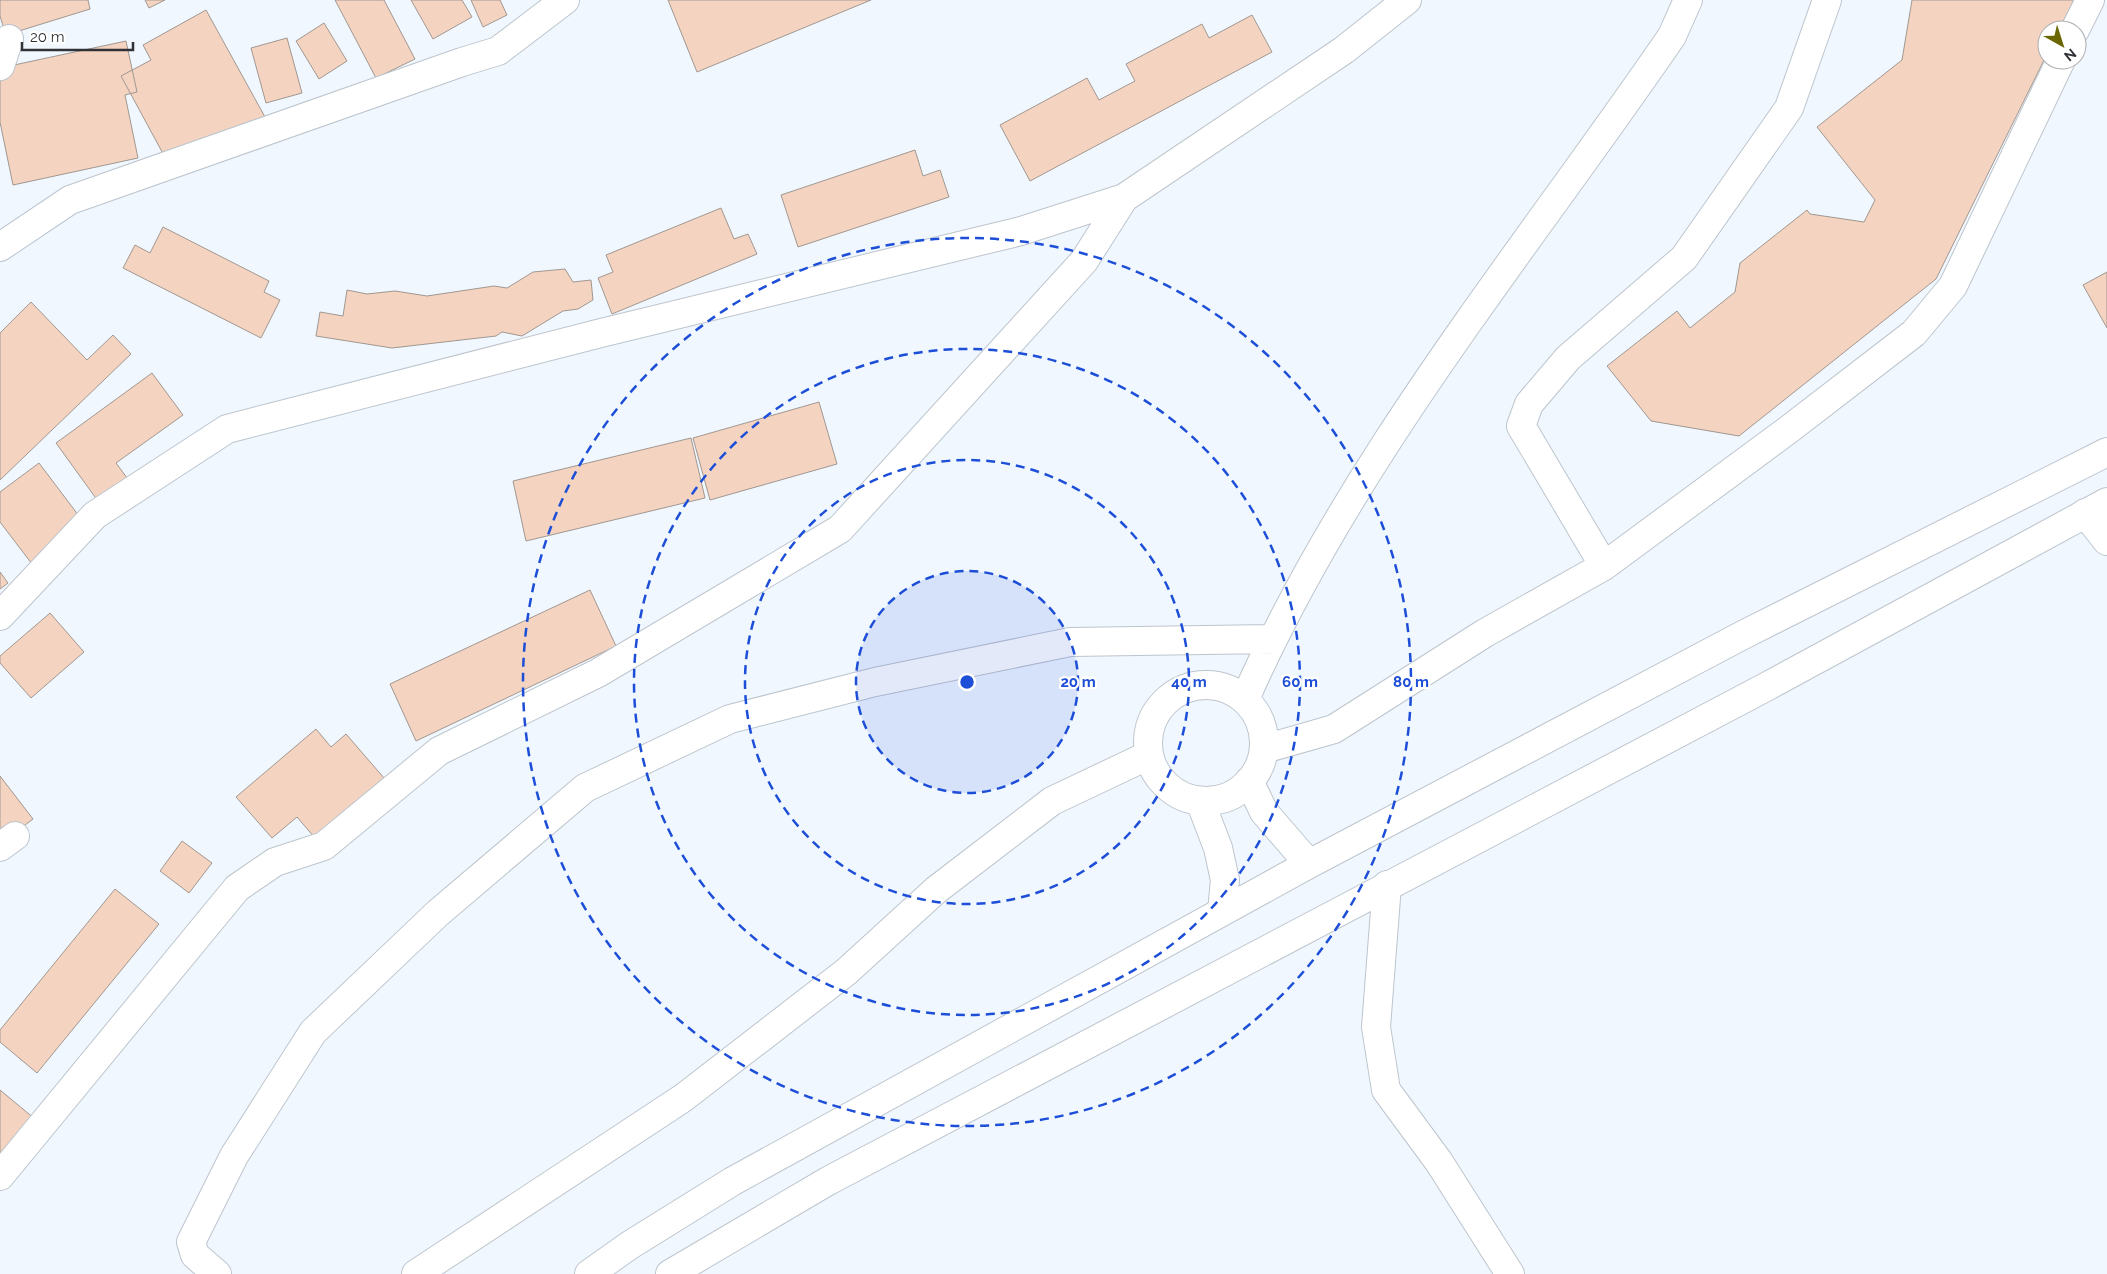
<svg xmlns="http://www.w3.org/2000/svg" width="2107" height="1274" font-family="Raleway,sans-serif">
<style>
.building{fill:#f4d4c0;stroke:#a19791}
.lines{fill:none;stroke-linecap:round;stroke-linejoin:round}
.minor-casing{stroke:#bdc5cd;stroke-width:30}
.primary-casing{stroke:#bdc5cd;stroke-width:30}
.minor{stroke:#fff;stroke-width:28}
.primary{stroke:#fff;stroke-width:28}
.ring{fill:none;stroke:#1d4ed8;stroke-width:2.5;stroke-dasharray:9 6}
.centre{fill:#1d4ed8;stroke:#fff;stroke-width:2.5}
.ring-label{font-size:15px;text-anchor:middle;font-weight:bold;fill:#1d4ed8;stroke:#fff;stroke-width:4.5;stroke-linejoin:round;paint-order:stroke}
</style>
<rect width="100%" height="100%" fill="#f0f7fe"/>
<path class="building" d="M0,0H88L90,9L6,35L0,16Z
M145,0H165L149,8Z
M335,0H384L415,59L376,78Z
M411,0H462L472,17L433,39Z
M471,0H500L507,15L483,27Z
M668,0H871L697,72Z
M1912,0H2074L2059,30H2047V54L1936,279L1739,436L1651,421L1607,366L1677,311L1690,328L1735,292L1740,263L1807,210L1810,214L1864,222L1875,200L1817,127L1902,60Z
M206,10L265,117L208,148L167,161L121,76L151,60L143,45Z
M1252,15L1272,52L1030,181L1000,125L1087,78L1099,100L1135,81L1126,64L1202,24L1209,38Z
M324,23L347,61L319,79L296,41Z
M287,38L302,93L266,103L251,48Z
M126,41L137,92L125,95L138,158L13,185L0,122V68Z
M915,150L923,176L940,170L949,197L798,247L781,195Z
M721,208L734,239L748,234L757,254L612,314L598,278L613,272L606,255Z
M163,227L269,281L264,292L280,300L261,338L123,268L135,245L150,253Z
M565,269L573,282L591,280L593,300L578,309L563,311L522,336L502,332L496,336L392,348L316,336L320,312L343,316L347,290L367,294L395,291L427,296L494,286L507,288L533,272Z
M2107,272V328L2083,285Z
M31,302L87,360L113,335L131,354L0,480V333Z
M152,373L183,415L116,463L133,486L103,508L56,443Z
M819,402L837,464L710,500L693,438Z
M691,438L705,498L526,541L513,481Z
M39,463L85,524L32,564L0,522V492Z
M0,572L8,583L0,589Z
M590,590L616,646L416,741L390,684Z
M50,613L84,652L31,698L0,663V656Z
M316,729L331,747L346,734L384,778L315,838L297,817L272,838L236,797Z
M0,776L33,819L0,844Z
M182,841L212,863L189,893L160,871Z
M115,889L159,924L37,1073L0,1042V1030Z
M0,1090L41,1124L0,1173Z"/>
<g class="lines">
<g class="minor-casing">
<path id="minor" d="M2075,30L2090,0
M0,66L9,39
M0,247L70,200L462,62L498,51L565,0
M2085,513L2107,541
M1604,566L1521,426L1529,404L1568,358L1684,258L1789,108L1827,0
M0,616L95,515L227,429L601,333L1021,231L1124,198L1344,50L1407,0
M1148 743a58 58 0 1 1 116 0a58 58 0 1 1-116 0Z
M1245,699C1351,459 1524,252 1672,36L1688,0
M1264,749L1334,729L1485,633L1604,566L1788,430L1914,333L1953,286L2061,60
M1249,781L1264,812L1309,864
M1200,801L1218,848L1225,880L1222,911
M0,847L15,836
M1387,885L1376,1027L1386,1090L1439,1162L1510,1274
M0,1176L237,888L275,862L324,846L439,751L598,673L840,529L1084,261L1124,198
M217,1274L195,1255L191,1242L234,1156L313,1032L438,913L585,788L730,719L875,682L1070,642L1272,639
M416,1274L683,1098L846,972L936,890L1052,801L1149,755"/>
</g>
<g class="primary-casing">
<path id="primary" d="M589,1274L630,1245L733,1181L1309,864L1743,635L2107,452
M670,1274L828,1181L1764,688L2107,502"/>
</g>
<use href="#minor" class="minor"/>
<use href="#primary" class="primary"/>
</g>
<circle cx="967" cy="682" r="111" fill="#1d4ed8" fill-opacity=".12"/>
<g class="ring">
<circle cx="967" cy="682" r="111"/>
<circle cx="967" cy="682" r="222"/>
<circle cx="967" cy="682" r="333"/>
<circle cx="967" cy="682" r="444"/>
</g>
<circle cx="967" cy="682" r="8" class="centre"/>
<g class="ring-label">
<text x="1078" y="687">20 m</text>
<text x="1189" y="687">40 m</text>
<text x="1300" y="687">60 m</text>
<text x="1411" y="687">80 m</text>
</g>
<g transform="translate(2062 45) rotate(141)"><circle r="24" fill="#ffffff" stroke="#acadaf"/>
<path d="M0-4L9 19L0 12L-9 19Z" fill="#6a6600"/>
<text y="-8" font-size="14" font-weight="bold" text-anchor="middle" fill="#2f3236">N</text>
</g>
<path d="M22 42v8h111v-8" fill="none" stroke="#2f3236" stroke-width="2.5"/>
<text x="30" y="42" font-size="15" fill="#2f3236" stroke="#ffffff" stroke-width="4" paint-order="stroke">20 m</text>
</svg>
